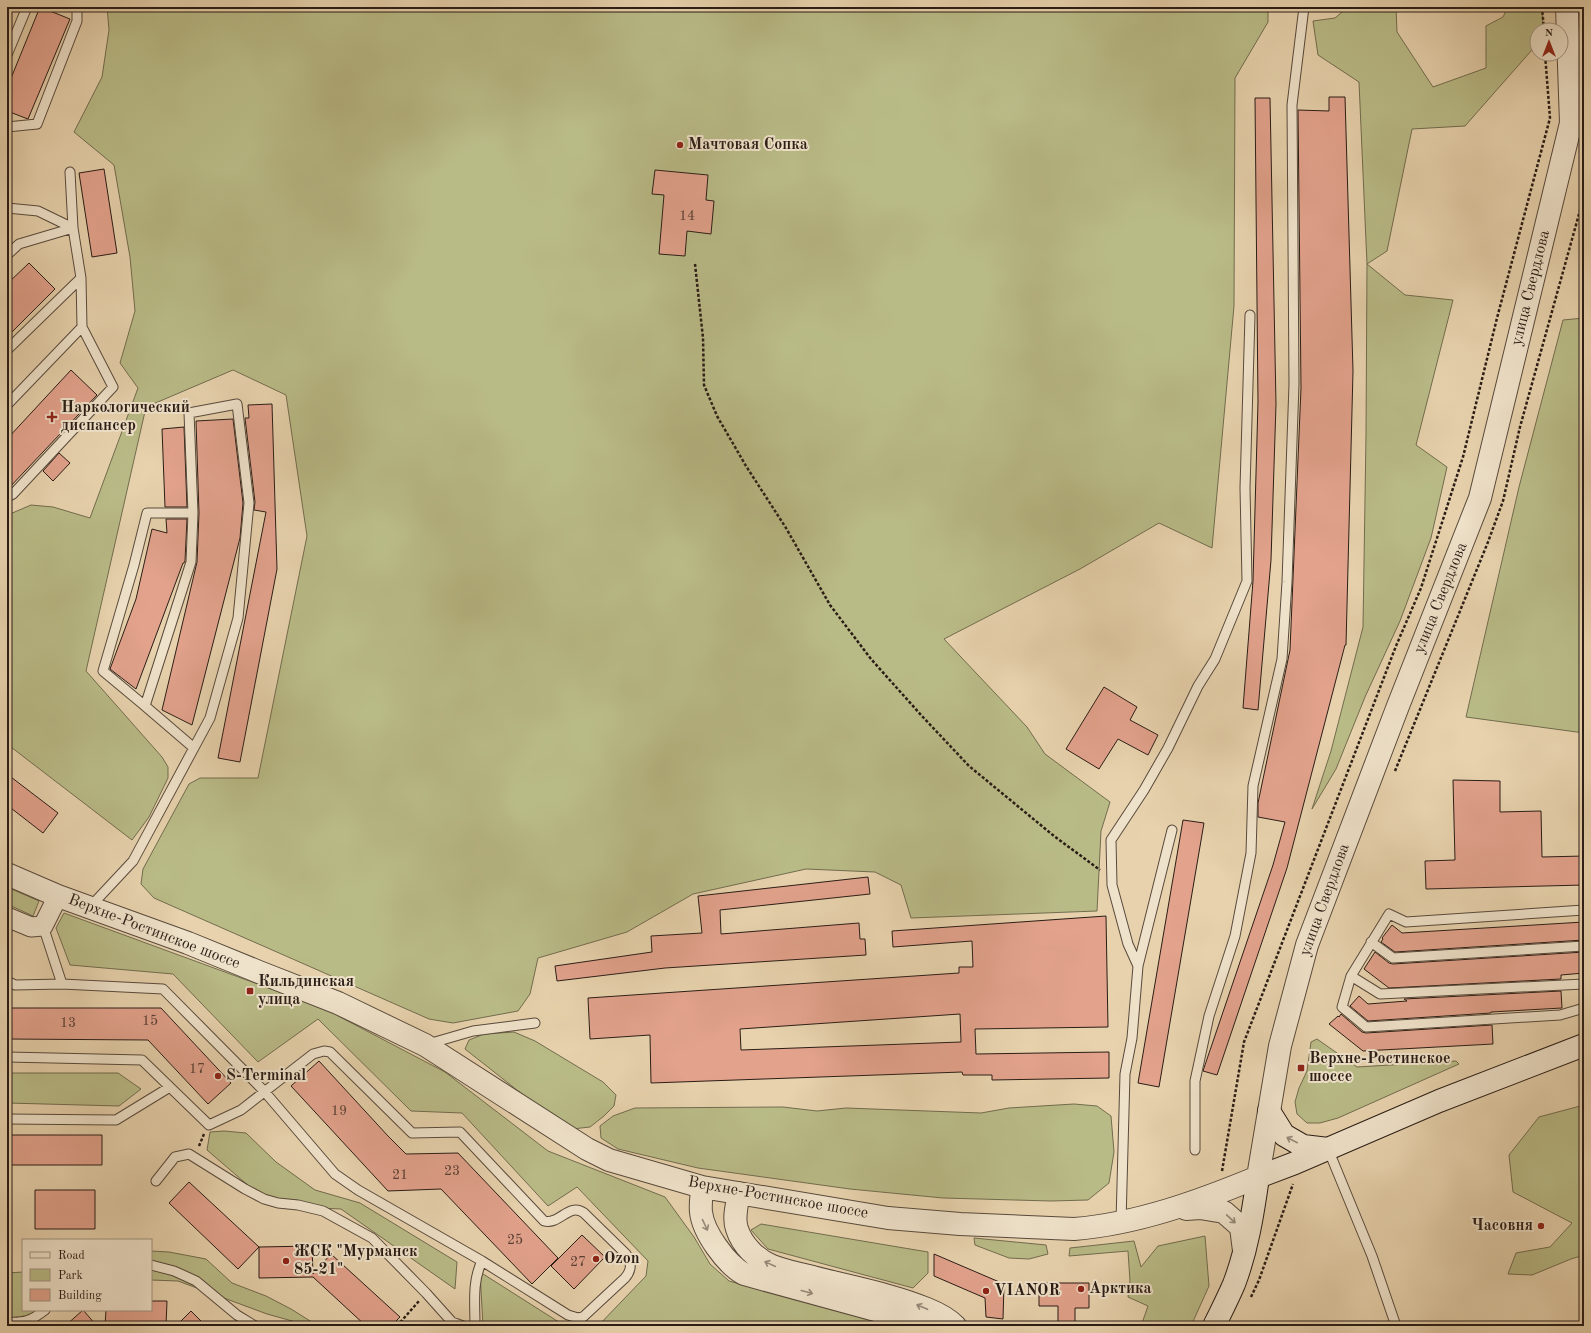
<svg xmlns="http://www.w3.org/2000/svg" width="1591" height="1333" font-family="'Old Standard TT',serif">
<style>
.green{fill:#b9bb87;stroke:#726c4e}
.building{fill:#e2a28c;stroke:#2a1d16;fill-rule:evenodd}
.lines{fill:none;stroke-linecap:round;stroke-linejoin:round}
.service-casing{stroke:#594a3c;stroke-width:11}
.minor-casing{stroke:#594a3c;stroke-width:21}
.tertiary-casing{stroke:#594a3c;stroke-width:24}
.secondary-casing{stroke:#2a1d16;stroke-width:24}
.path{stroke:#2a1d16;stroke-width:2.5;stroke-dasharray:3 2;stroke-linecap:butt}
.service{stroke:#efe2ca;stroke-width:9}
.minor{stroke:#efe2ca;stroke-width:19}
.tertiary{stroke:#efe2ca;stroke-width:22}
.secondary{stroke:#efe2ca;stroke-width:22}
.oneway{stroke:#968979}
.poi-dot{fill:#8f2418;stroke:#efe2ca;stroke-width:1.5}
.labels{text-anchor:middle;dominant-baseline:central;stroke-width:4;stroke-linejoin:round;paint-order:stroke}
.number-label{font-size:14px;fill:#583e34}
.poi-label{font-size:16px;font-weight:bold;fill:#2a1d16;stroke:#efe2ca;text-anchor:start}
.street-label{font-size:16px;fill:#2a1d16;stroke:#efe2ca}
</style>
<rect width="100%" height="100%" fill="#e7d2ad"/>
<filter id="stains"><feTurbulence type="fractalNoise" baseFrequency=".005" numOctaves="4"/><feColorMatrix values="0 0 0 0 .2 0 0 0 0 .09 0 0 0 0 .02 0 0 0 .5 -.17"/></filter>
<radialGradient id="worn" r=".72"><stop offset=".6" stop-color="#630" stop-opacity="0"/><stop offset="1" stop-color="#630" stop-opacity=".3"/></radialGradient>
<path class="green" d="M107,7H1268V22L1235,78L1234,306L1212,548L1159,523L1080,569L944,639L1027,727L1045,754L1110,802L1101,831L1097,911L911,918L901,885L875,872L806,869L693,894L627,932L538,958L530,994L518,1011L453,1023L429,1019L154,898L141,884L143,869L189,784L200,778H258L307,536L286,395L233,370L146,407L86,671L162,757L168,767V778L149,817L132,840L7,744V517L10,514L31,505L53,507L90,518L138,388L120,363L135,311L130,257L114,165L74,132L102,77L109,30Z
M1348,7H1396L1397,32L1433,87L1486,68V26L1503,17L1508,7H1542L1543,26L1541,30H1537V38L1531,51L1465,126L1412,129L1387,251L1367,264L1405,295L1453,300L1416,445L1447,467L1431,538L1400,621L1365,697L1336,769L1312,809L1331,751L1363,627L1366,435L1367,264L1359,82L1318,55L1313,21L1335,18Z
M1584,318V733L1466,717L1519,487L1563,320Z
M7,887L39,901L33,916L7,904Z
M64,913L323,1008L445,1072L548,1151L665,1197L694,1237L710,1264L729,1281L892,1326H598L646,1276L648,1261L577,1187L548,1206L462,1113L411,1111L318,1019L258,1062L173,974L70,965L56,928Z
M514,1032L535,1041L603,1082L616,1095L614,1106L604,1116L590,1127L572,1129L541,1109L465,1049L469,1040L484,1034Z
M1317,1039L1357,1067L1456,1061L1459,1064L1338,1118L1320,1123H1307L1297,1114L1295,1102L1299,1088L1307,1071L1311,1042Z
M7,1073H118L141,1089L119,1106L7,1103Z
M1074,1104L1097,1106L1111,1116L1114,1152L1109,1183L1088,1200L1051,1201L943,1198L850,1189L698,1168L618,1149L601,1138L600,1126L613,1116L635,1108L783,1107L817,1111L846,1108L981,1113L1009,1108Z
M1584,1105V1255L1571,1259L1532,1275L1508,1274L1516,1253L1550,1247L1572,1223L1513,1192L1509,1155L1539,1117Z
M224,1131L246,1133L276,1162L315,1190L360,1203L457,1262L455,1289L341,1209L272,1206L207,1150L210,1132Z
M761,1224L928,1252V1273L913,1288L768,1249L751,1230Z
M1205,1236L1209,1286L1191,1326H1141L1148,1306L1128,1297L1130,1281L1128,1251L1069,1256L1070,1248L1134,1241L1141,1267L1158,1246Z
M974,1238L1046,1245L1048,1254L1029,1259L1009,1258L975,1245Z
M151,1251L169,1252L206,1259L232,1283L266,1296L291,1309L315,1324H303L267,1314L178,1281L151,1280Z
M23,1272V1310H39L7,1326V1273Z
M480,1272L565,1326H483Z"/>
<path class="building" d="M40,7L70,19L28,119L7,111V88Z
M1329,97H1345L1353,371L1346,645H1345L1287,868L1217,1075L1203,1071L1205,1065L1273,865L1285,822L1258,817V803L1290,650L1301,388L1298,110L1329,111Z
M1255,98H1270L1276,404L1271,560L1258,710L1243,708L1253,581L1258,402Z
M104,169L117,253L92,257L79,173Z
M655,170L708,175L706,200L714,201L711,234L687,231L685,256L659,254L664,195L652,194Z
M29,263L55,289L7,337V284Z
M71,370L97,395L7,490V439Z
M272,404L277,569L240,762L218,758L266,512L254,510L255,502L245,418H249L248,405Z
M233,419L243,503L240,538L192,725L162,710L197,562L199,513L196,421Z
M184,427L187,507H165L162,429Z
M59,453L70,463L53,481L43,471Z
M166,519H187L185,561L184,563H183L136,689L110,669L136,599L152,529L167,533Z
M1104,687L1137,707L1130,720L1158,735L1148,755L1118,739L1099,769L1066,749Z
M7,774L58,813L43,833L7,805Z
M1453,780L1500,781V812L1541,811L1542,857L1584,856V885L1426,889L1425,861L1455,860Z
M1183,820L1204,823L1159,1087L1138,1083Z
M868,877L870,894L720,910L721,934L859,923L860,939H865L866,955L665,968L557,981L555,966L652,952L651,936L702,933L698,896Z
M1106,916L1108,1027L975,1029L976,1054L1109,1052V1078L992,1080V1075H963L962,1072L651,1083L650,1035L590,1039L588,998L959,973V967H973L972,941L893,947L892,931ZM960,1014L961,1042L741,1050L740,1029Z
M1584,922V940L1395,952L1381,942L1383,939L1382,938L1392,925L1402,933Z
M1375,952L1389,963L1393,964L1584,952V973L1561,975V979L1389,988L1364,969Z
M1561,991L1562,1008L1491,1012V1013L1368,1021L1350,1006L1359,996L1368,1004L1407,1001L1404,999Z
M7,1008H161L231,1083L208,1104L148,1040L7,1039Z
M1341,1014L1362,1032L1366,1033L1492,1025L1493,1044L1363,1051L1329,1024L1338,1016L1339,1017Z
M319,1061L388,1136L406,1154L458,1153L558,1258L532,1284L441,1189L388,1191L291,1086Z
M7,1135H102V1165H7Z
M189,1182L259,1247L312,1246L313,1274L331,1254L400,1317L391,1326H366L313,1277L259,1278V1247L238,1269L169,1203Z
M35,1190H95V1229H35Z
M582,1235L605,1257L574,1289L551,1266Z
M934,1254L1004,1284L1003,1319L986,1317L985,1298L934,1276Z
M1039,1283H1089V1308H1075V1326H1058V1306H1039Z
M151,1301H167L166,1326H105L106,1310H151Z
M83,1310L97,1326H65Z
M191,1311L206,1326H176Z"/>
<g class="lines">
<g class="service-casing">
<path id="service" d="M7,55L27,7
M7,127L37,124L77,21V7
M7,208L38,211L73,228L19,244L7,255
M7,350L81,278
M7,405L82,327L81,278L73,228L70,172
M7,497L13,494L113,387L82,327
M145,706L103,671L134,565L147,513H193
M90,907L133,861L210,718L238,618L249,503L237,404L189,413L193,513L191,562L145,706L194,748
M1584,910L1406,922L1389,914L1351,976L1342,1007L1366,1027L1560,1015L1584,1008
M1371,942L1393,958L1584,946
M1138,966L1128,944L1112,885L1111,840L1144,790L1168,748L1198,686L1215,659L1247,581L1245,488L1250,315
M1351,976L1380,994L1584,984
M7,981L15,985L62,984
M428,1044L473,1031L535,1023
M7,1057L142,1060L209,1125L241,1110L313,1054L324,1051L330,1052L412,1133L460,1132L544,1221C560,1225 569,1202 584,1213L626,1254C632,1263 632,1270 625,1278L583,1317L578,1318L568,1315L482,1261L358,1190L335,1174L264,1091L163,989L62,984L43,926
M7,1119L116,1120L170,1087
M1328,1149L1372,1256L1396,1326
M1195,1150V1081L1209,1016L1235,936L1251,853L1253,786L1282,659L1287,582L1294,384L1292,105L1304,7
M156,1181L175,1157L189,1154L245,1189L264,1199L278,1203L298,1205L323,1211L372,1238L426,1293L452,1322L463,1326
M1121,1222L1125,1074L1132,1038L1138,966L1172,830
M151,1265L174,1271L196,1281L237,1315L255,1326
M7,1322C24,1323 31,1321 45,1310
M475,1326C475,1304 472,1281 482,1261"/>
</g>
<g class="minor-casing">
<path id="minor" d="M7,917L31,927L43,926L58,896"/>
</g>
<g class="tertiary-casing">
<path id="tertiary" d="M7,874L58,896L188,943L259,972L338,1003L425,1045L587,1149L609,1160L702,1187L888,1218L960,1224L1074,1229C1137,1224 1200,1201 1258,1177L1280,1046L1307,945L1398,706L1480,498L1571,123L1567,7
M702,1187C702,1195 700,1203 701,1212C703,1232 726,1264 744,1274L908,1319L923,1326
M739,1193C737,1205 733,1218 737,1229C742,1245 757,1260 772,1266C785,1271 799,1274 813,1277C850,1287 891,1294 927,1309C937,1313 947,1318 955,1326
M1186,1209L1200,1208L1224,1212L1241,1227L1244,1251"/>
</g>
<g class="secondary-casing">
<path id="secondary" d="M1269,1111L1284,1135L1303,1146L1328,1149
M1214,1326C1221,1312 1228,1298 1234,1284C1247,1250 1253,1213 1258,1177L1295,1163L1439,1101L1584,1045"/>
</g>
<path class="path" d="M1542,7L1544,30
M695,264L703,338L704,385L717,416L746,466L786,528L830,605L871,659L921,715L969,766L1054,836L1100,870
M1395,771L1488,542L1503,501L1520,427L1584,196
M199,1146L204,1134
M1222,1171L1244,1042L1396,646L1421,588L1463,457L1497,318L1550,118L1545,54
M1251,1297L1259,1280L1293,1184
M397,1326L419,1301"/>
<use href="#service" class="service"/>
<use href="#minor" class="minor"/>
<use href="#tertiary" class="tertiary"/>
<use href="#secondary" class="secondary"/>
</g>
<defs><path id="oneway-shaft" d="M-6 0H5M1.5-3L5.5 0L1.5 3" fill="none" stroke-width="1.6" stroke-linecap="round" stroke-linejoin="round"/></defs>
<g class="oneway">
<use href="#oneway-shaft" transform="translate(1292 1140) rotate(-153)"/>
<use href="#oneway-shaft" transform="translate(1231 1219) rotate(43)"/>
<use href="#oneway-shaft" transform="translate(705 1225) rotate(65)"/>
<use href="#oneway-shaft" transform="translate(770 1264) rotate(-155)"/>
<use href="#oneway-shaft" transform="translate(807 1292) rotate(15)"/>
<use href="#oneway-shaft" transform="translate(922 1307) rotate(-157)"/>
</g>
<g class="poi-dot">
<circle cx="680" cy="145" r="4"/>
<path d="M50 411h4v4h4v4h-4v4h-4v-4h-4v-4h4z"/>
<rect x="246" y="987" width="8" height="8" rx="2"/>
<rect x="1297" y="1064" width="8" height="8" rx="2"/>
<circle cx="218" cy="1076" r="4"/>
<circle cx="1541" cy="1226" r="4"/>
<circle cx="596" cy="1259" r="4"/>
<circle cx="286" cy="1261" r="4"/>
<circle cx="1081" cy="1289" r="4"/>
<circle cx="986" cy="1291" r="4"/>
</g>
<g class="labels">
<g class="number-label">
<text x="687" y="216">14</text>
<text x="150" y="1021">15</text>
<text x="68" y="1023">13</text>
<text x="197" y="1069">17</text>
<text x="339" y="1111">19</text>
<text x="452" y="1171">23</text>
<text x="400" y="1175">21</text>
<text x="515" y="1240">25</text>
<text x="578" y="1262">27</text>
</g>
<g class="poi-label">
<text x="688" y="145">Мачтовая Сопка</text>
<text x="61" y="408">Наркологический<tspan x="61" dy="18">диспансер</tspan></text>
<text x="258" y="982">Кильдинская<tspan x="258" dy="18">улица</tspan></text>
<text x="1309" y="1059">Верхне-Ростинское<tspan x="1309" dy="18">шоссе</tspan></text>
<text x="226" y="1076">S-Terminal</text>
<text x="1533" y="1226" text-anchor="end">Часовня</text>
<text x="294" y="1252">ЖСК "Мурманск<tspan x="294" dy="18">85-21"</tspan></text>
<text x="604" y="1259">Ozon</text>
<text x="1089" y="1289">Арктика</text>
<text x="994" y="1291">VIANOR</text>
</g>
<g class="street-label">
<text transform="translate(1531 288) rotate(-76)">улица Свердлова</text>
<text transform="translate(1441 598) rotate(-68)">улица Свердлова</text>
<text transform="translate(1325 900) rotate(-70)">улица Свердлова</text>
<text transform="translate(154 932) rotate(21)">Верхне-Ростинское шоссе</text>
<text transform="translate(778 1198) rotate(10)">Верхне-Ростинское шоссе</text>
</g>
</g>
<rect width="1591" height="1333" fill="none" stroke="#e7d2ad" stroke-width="24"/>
<rect x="8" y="8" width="1575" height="1317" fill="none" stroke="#2a1d16" stroke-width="2"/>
<rect x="12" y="12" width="1567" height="1309" fill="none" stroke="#2a1d16"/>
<rect x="22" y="1239" width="130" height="72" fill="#efe2ca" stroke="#a09382"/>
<rect x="30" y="1252" width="20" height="6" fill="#efe2ca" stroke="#a09382"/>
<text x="58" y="1259" font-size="12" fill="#2a1d16">Road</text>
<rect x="30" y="1269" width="20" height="12" fill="#b9bb87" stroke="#a09382"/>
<text x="58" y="1279" font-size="12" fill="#2a1d16">Park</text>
<rect x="30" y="1289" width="20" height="12" fill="#e2a28c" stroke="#a09382"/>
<text x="58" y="1299" font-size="12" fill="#2a1d16">Building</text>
<g transform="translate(1549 42)"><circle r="19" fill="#efe2ca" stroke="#a09382"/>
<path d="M0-3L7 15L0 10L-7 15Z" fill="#8f2418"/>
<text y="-6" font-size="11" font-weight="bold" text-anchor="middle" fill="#2a1d16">N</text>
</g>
<rect width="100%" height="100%" filter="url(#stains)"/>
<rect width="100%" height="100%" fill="url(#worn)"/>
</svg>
